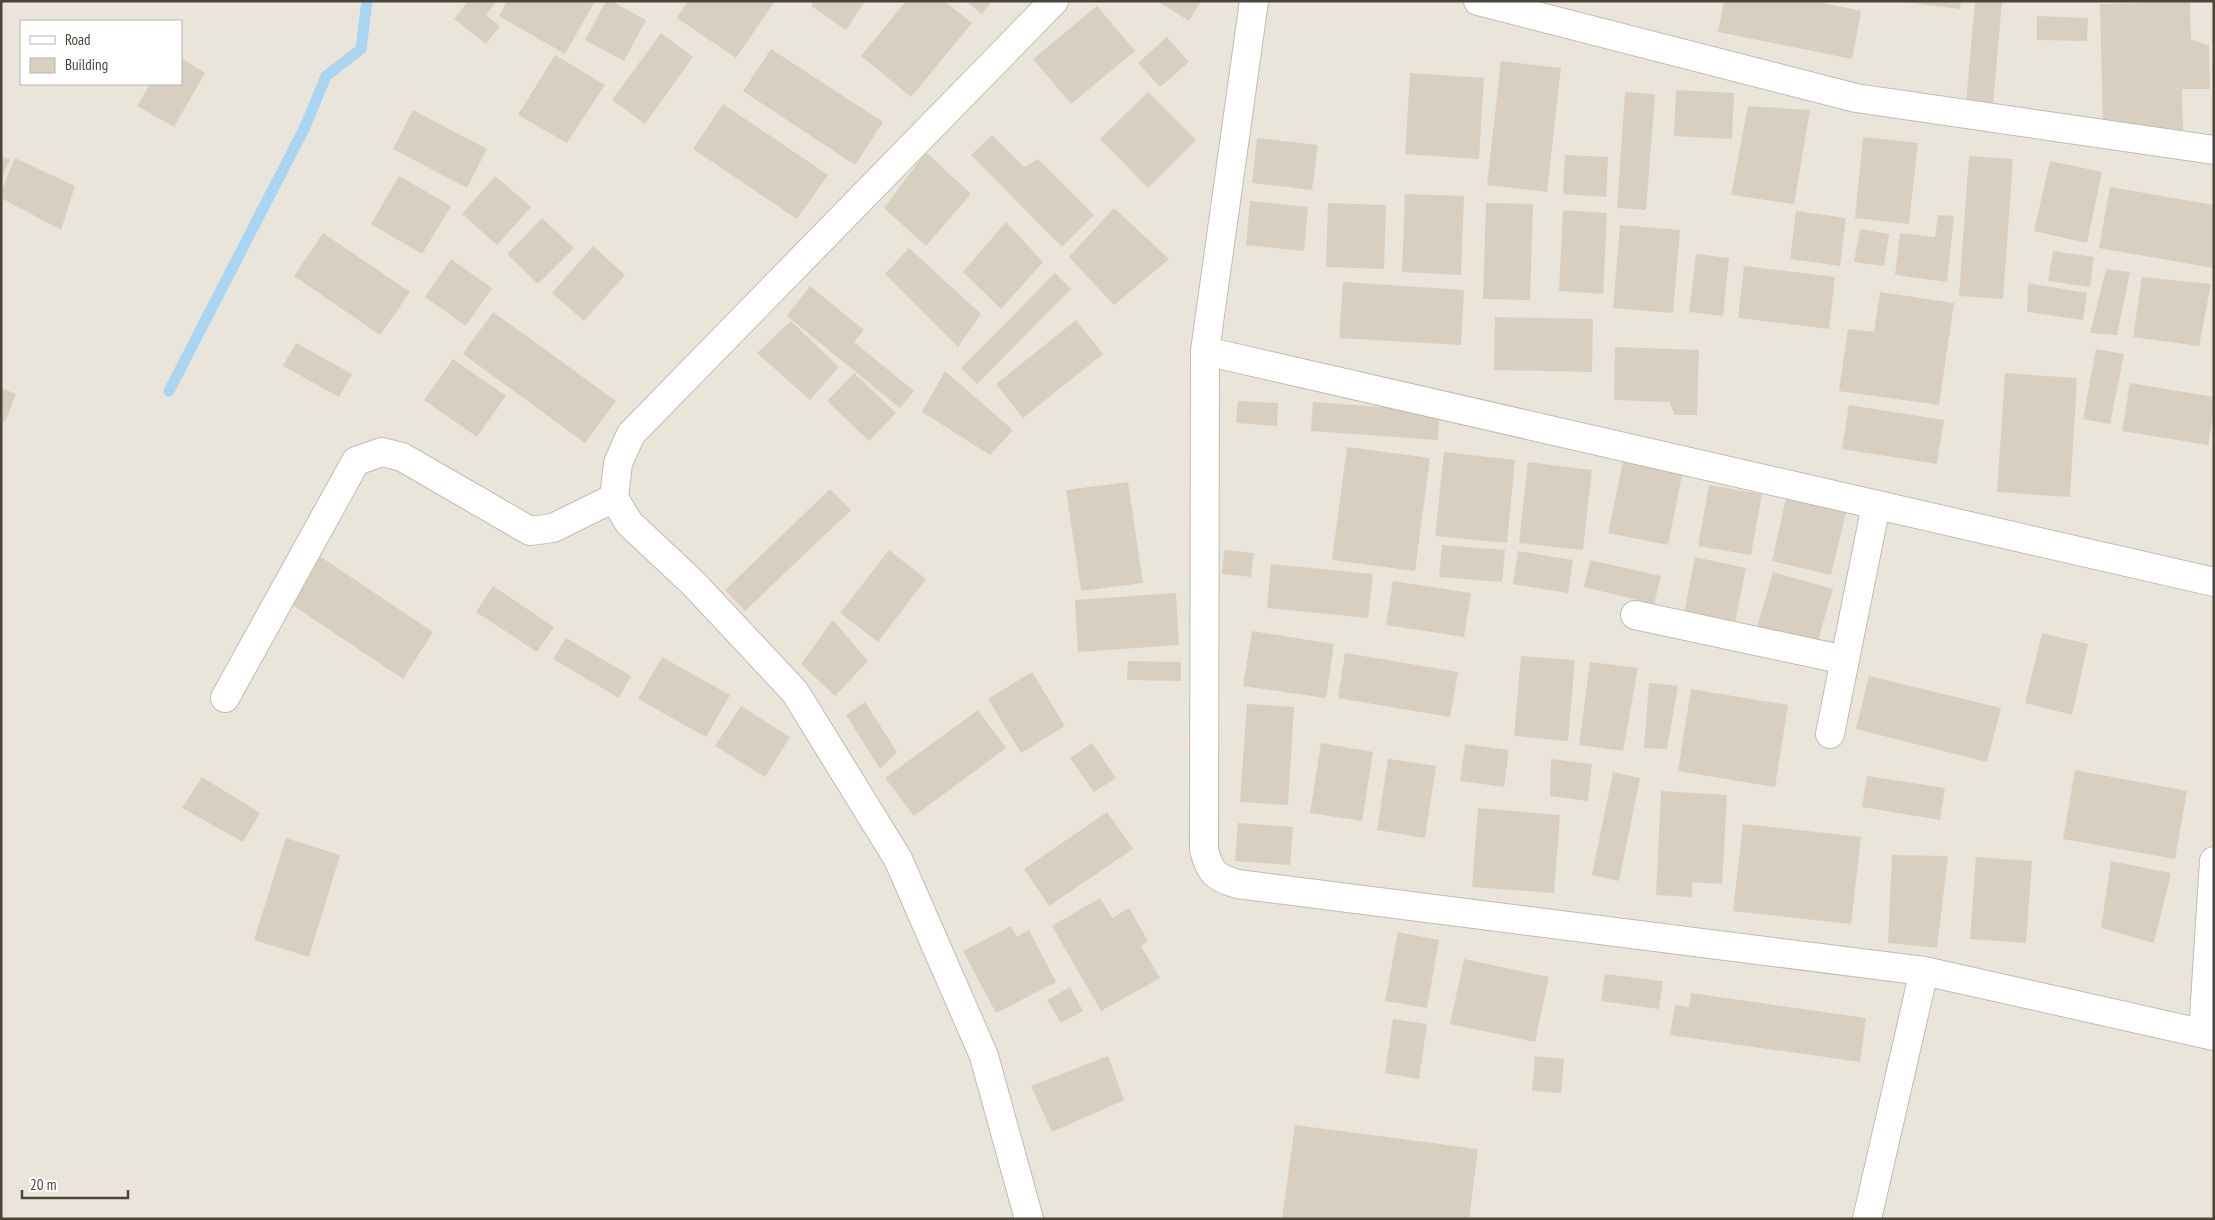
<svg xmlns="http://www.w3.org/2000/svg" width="2215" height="1220" font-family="'PT Sans Narrow',sans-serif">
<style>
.residential{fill:#eae5da;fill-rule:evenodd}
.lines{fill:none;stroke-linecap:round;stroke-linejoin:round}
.stream{stroke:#a9d4f2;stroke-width:11}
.building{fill:#d8cfc1}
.minor-casing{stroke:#c2bbae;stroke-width:30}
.minor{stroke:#fff;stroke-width:28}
</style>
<rect width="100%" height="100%" fill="#f6f3ec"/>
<path class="residential" d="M1,1H2214V1219H1ZM21,21H181V84H21Z"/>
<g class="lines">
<path class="stream" d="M169,391L305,127L326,76L361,49L367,1"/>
</g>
<path class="building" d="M468,1H497L486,15L500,26L486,44L454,19Z
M507,1H595L565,54L499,16Z
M606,1H611L646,20L624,61L585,40Z
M688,1H775L736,58L677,18Z
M814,1H865L846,30L811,6Z
M906,1H944L972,23L911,97L861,56Z
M966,1H992L982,14Z
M1157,1H1201L1189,21Z
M1724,1H1814L1861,11L1852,59L1718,32Z
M1896,1H1961L1960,9Z
M1975,1H2002L1993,106L1966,104Z
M2190,2L2191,39L2209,46L2210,89H2182L2183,131L2103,133L2100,4Z
M1097,6L1135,51L1071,104L1033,59Z
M2037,16L2088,18L2087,41L2037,40Z
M661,33L693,57L645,124L612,100Z
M1167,37L1189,62L1160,87L1138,63Z
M771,49L883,122L855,165L743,91Z
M555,55L605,85L567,143L518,115Z
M181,58L205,73L174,127L137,106L150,84H181Z
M1501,61L1561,68L1547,192L1487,185Z
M1410,73L1484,78L1479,159L1405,154Z
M1676,90L1734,93L1732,139L1674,136Z
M1148,92L1196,140L1148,188L1100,139Z
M1625,92L1655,94L1646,210L1617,208Z
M723,104L828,175L797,219L693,149Z
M1748,106L1810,110L1794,204L1731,195Z
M413,110L487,149L467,188L393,149Z
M992,135L1024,167L1038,159L1094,215L1062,247L971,155Z
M1863,137L1918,143L1909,224L1855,218Z
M1257,138L1318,145L1312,190L1252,183Z
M926,152L971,194L926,246L884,208Z
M1565,155L1608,157L1606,197L1563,194Z
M1,156L10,160L1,179Z
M1969,156L2013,159L2003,299L1959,296Z
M15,158L75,186L61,230L1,198V192Z
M2050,161L2102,172L2087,243L2034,231Z
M399,176L451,206L422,254L371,224Z
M495,176L531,207L497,245L462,214Z
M2110,187L2214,205L2213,268L2099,248Z
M1405,194L1464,196L1461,275L1402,272Z
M1250,201L1308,207L1304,251L1246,245Z
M1328,203L1386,205L1384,269L1326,267Z
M1486,203L1533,204L1530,300L1483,299Z
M1114,208L1169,259L1114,305L1069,257Z
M1563,210L1607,213L1603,294L1559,291Z
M1796,211L1846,218L1840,266L1790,259Z
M1938,215L1954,216L1947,282L1895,275L1900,233L1935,237Z
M542,218L574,248L538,284L507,254Z
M1006,222L1043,262L1001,309L963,272Z
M1620,225L1680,230L1673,313L1613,308Z
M1860,229L1889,234L1884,266L1854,262Z
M323,233L410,292L380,335L294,276Z
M593,246L625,275L584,321L552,293Z
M909,248L981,314L958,347L885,274Z
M2053,251L2094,257L2090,287L2048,281Z
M1696,254L1729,258L1723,316L1689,312Z
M451,259L492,288L466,326L425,297Z
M1744,266L1835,277L1829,329L1738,318Z
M2106,269L2130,272L2117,335L2090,333Z
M1055,273L1071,289L977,384L961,368Z
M2142,277L2211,284L2199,346L2133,337Z
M1343,282L1464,290L1461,345L1339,338Z
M2028,283L2087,293L2083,320L2027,312Z
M810,286L864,330L854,342L914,391L900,408L787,316Z
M1880,292L1954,303L1939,405L1839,391L1848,329L1874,332Z
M493,312L616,401L585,443L463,354Z
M1495,317L1593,319L1592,372L1494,370Z
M1076,320L1103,354L1023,418L996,384Z
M791,321L839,367L810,400L757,353Z
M296,343L352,374L339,397L283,366Z
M1615,347L1699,350L1697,415H1675L1669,402L1614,400Z
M2096,349L2124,354L2110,424L2083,419Z
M453,359L506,396L477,437L424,400Z
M945,371L1013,430L990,455L922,412Z
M854,373L896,413L869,441L827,401Z
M2005,373L2077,378L2070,497L1997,492Z
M2130,383L2214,397V411L2208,445L2122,431Z
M1,388L16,394L5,422L1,421Z
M1238,401L1278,403L1277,426L1236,423Z
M1313,402L1439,411L1438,440L1311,431Z
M1849,405L1944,420L1937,464L1842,449Z
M1347,447L1430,458L1415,571L1332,560Z
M1444,452L1515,460L1507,543L1435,536Z
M1624,457L1683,470L1668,545L1608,533Z
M1528,462L1592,470L1583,550L1519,543Z
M1128,482L1143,583L1081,591L1066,490Z
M1709,485L1762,494L1751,555L1698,546Z
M830,489L851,510L745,611L725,590Z
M1786,498L1846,512L1831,575L1772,561Z
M1442,545L1505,550L1502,582L1439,577Z
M889,550L926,579L878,642L840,613Z
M1224,550L1254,553L1251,577L1222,574Z
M1518,551L1573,560L1568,593L1513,584Z
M318,555L433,632L403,679L288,602Z
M1695,557L1746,568L1735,623L1684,613Z
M1590,560L1661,576L1654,604L1584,587Z
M1271,564L1373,574L1368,618L1267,608Z
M1773,572L1833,589L1816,647L1756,630Z
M1393,581L1471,593L1464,637L1386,625Z
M493,586L554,627L537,652L476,612Z
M1176,593L1179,645L1078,652L1075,600Z
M833,620L868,661L835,696L801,664Z
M1252,631L1334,644L1326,698L1243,686Z
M2042,633L2088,644L2072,715L2025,703Z
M566,638L631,676L619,698L553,659Z
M1345,653L1458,672L1450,717L1338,698Z
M1521,656L1575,660L1568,741L1514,736Z
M662,657L730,695L706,737L638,699Z
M1128,661L1181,662V681L1127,680Z
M1590,662L1638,668L1623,751L1579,745Z
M1032,672L1065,726L1021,753L988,699Z
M1869,676L2001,708L1987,762L1856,729Z
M1649,683L1678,686L1667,749L1644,748Z
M1691,689L1788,705L1775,787L1678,771Z
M865,702L897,752L880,769L846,715Z
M1247,704L1294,707L1288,805L1240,802Z
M741,706L790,737L765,777L715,746Z
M978,710L1006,748L914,816L885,778Z
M1092,743L1116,778L1094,792L1070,758Z
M1321,743L1373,752L1362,821L1310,813Z
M1465,744L1509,750L1504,787L1460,781Z
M1388,759L1436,766L1425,838L1377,830Z
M1551,759L1592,764L1588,801L1550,796Z
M2075,770L2187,791L2175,859L2063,839Z
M1613,772L1640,778L1619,881L1592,875Z
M1867,776L1945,788L1940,820L1862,807Z
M202,777L260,813L243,842L182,808Z
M1661,791L1727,795L1722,884L1692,882V897L1656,895Z
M1478,808L1560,815L1554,893L1472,887Z
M1107,812L1133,849L1049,906L1024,869Z
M1238,823L1293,827L1290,865L1235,861Z
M1743,824L1861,837L1851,924L1733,911Z
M286,838L340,855L309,957L254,940Z
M1892,855L1948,856L1937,948L1888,943Z
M1976,857L2032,861L2026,943L1970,939Z
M2111,861L2171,873L2154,943L2101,928Z
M1100,898L1112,918L1129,908L1148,941L1141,946L1160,978L1101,1011L1052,926Z
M1011,926L1017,937L1029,930L1056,982L996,1013L963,951Z
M1398,932L1439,940L1427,1008L1385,1001Z
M1464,959L1549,977L1535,1042L1450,1024Z
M1605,974L1663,981L1659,1009L1601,1001Z
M1070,987L1083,1011L1061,1023L1047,1000Z
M1691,993L1866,1018L1860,1062L1670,1035L1675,1005L1689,1007Z
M1393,1019L1427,1024L1419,1079L1385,1073Z
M1108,1056L1124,1100L1052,1132L1031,1086Z
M1535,1056L1564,1059L1561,1093L1532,1091Z
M1295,1125L1478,1149L1469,1219H1282Z"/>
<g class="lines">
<g class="minor-casing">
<path id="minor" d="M1254,1L1205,351L1204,850C1210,873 1215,877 1237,884L1924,971L2214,1036
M1478,1L1856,98L2214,150
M1205,351L2214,582
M1635,615L1845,660
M225,698L356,461L382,452L402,457L530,531L553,528L614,498
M1830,734L1876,505
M2203,1033L2214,861
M1029,1219L984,1056L898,859L795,692L693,583L629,523L614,498L618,463L631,434L1054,1
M1867,1219L1924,971"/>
</g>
<use href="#minor" class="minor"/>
</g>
<rect width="2215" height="1220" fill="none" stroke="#4b4439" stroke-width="5"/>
<rect x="20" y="20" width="162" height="65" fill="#ffffff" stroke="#b7b4b0"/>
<rect x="30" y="36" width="25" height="8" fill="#ffffff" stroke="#b7b4b0"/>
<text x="65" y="45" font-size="15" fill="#4b4439">Road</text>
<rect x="30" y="58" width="25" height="15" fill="#d8cfc1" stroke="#b7b4b0"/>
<text x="65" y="70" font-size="15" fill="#4b4439">Building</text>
<path d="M22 1190v8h106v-8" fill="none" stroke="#4b4439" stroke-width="2.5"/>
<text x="30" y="1190" font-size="15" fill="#4b4439" stroke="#ffffff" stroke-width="4" paint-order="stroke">20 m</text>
</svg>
